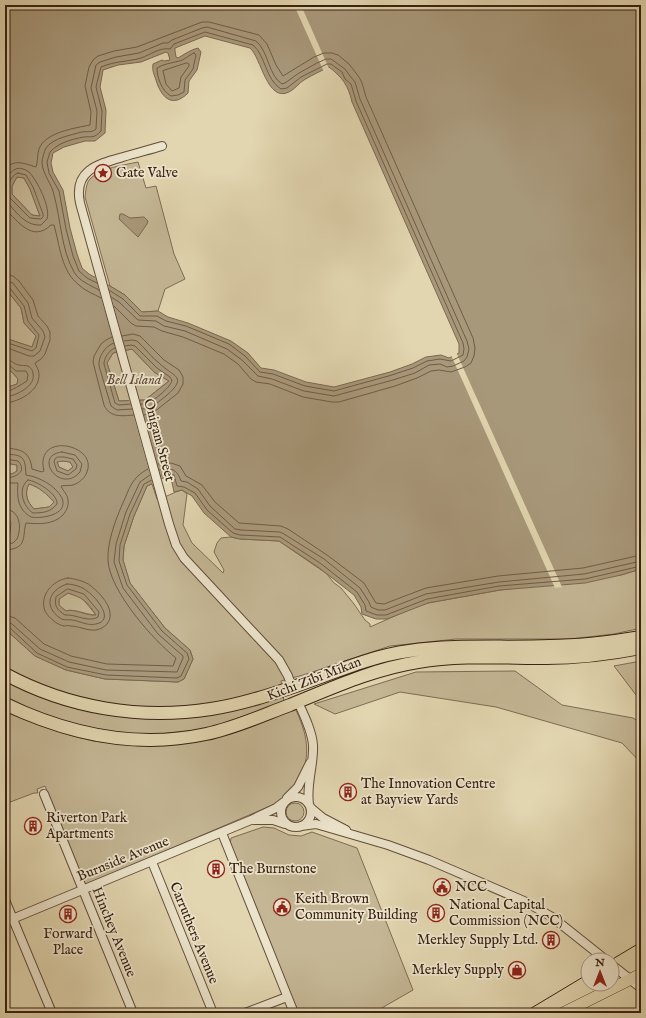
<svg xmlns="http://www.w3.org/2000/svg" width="646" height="1018" font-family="'IM FELL English',serif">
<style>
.green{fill:#c5b795;stroke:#7e6c54}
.water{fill:#a8987a;stroke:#7b6850;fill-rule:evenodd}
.pier{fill:#e2d6b0}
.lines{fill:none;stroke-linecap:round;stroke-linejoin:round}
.shore{stroke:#705c46;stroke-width:1}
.minor-casing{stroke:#624e3a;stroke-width:10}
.major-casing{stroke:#382112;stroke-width:12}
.highway-casing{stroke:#382112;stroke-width:14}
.minor{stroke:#ece4cc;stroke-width:8}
.major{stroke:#e2d6b0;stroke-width:11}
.highway{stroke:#e2d6b0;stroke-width:12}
.tram{stroke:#382112;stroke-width:1}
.labels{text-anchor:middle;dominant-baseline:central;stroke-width:3.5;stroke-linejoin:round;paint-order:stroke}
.poi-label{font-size:14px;fill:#382112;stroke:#ece4cc;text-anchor:start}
.park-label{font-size:14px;font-style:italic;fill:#5b4633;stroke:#ece4cc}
.street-label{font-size:14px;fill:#382112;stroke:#ece4cc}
</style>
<rect width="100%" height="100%" fill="#e2d6b0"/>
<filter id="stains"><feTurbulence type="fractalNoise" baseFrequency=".005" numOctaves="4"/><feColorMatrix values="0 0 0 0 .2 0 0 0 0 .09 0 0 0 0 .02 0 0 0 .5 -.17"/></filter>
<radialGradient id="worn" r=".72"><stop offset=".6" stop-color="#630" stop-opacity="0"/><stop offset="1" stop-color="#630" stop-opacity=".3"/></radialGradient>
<path class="green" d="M138,162L146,188L156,186L174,254L185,279L165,289L158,311L142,312L125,295L110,286L85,197C86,191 86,183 90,179C100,168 124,165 138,162Z
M17,177L24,178L30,189L40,216L32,215L12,194V186Z
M5,288L21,308L24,323L36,336L32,347L5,338Z
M132,349L154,372L169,381L145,400L119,401L107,363L113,353Z
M5,367L13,373L18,379L17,384L5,388Z
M57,461H63L70,462L73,467L68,471L59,467Z
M5,463L17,465V471L12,474L5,473Z
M29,484C39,487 47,494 54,502L49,507L34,509C27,502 24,493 29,484Z
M152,484L157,499C166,498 173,492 182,490L187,494L183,525L192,543L223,573L224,570L214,552L217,543L221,538L231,537L240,539L279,541L327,574L333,582L341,588L354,604L365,620L370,624V627L406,611L428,603L500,590L621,575L641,569V628L614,634L570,639H456L390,646L303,675L281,681L284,702L207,729L150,735L95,731L48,717L5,696V629L35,656L66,670L105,679L178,682L184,679L193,659L190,650L165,628L130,583L123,560L124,546L134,516L147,486Z
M68,593L82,598L96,615C87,615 72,608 66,611L59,606V599Z
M641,661V700L636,695L614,666Z
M515,671L562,705L633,718L641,723V763L622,743L496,707L400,692L335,714L314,704L416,672Z
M295,708C307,734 313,756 297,783C292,791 282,798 275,804L85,885L45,786L37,789L38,793H34L5,804V712L39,725L69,735L93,741L140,746L163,745Z
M286 812a9 9 0 1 1 18 0a9 9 0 1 1-18 0Z
M263,827L274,828L289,835L301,836L312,832L357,848L413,990L373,1013H299L273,954L230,845L231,838Z"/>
<path class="water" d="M5,5H641V569L621,575L585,583L500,590L428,603L387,619H376L362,614L361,607L354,595L318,567L279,541L240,539L231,537L204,513L192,496L182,490L174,492L171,478H163L147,486L134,516L124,546L123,560L130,583L165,628L190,650L193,659L184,679L178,682L105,679L66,670L35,656L5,629V536L10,534L11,522L5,517V473L12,474L17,471V465L5,463V388L17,384L18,379L13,373L5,367V338L32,347L36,336L24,323L21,308L5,288ZM205,36L250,48C261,57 267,103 289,92C295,89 299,83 304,80C312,75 321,71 329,67C343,78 348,85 352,102L459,344V353L449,358L441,355L426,357L412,364L390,372L334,387L306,382L274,370L261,368L248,353L231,341L188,323L168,317L158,311L142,312L125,295L110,286L89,274L82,268L77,254L70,228L63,190L53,172L51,163L53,153L64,147L85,141H95L105,133L106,110L100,87L103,70L118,65L141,62L166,52L168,53L170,60L164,61L162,60L153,64C152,71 154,74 156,80C161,97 172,109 188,93L189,81L197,70L201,52L198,48C190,50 185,54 178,58L176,57L175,51V48ZM17,177L24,178L30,189L40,216L32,215L12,194V186ZM132,349L154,372L169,381L145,400L119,401L107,363L113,353ZM63,461L70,462L73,467L68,471L59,467L57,462ZM29,484C39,487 47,494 54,502L49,507L34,509C27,502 24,493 29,484ZM68,593C83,598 87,601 96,615C86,616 74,608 66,611L59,605V599Z
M120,214H123L130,218L144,217L148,221L147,224L138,237L119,219Z"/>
<path class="pier" d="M294,5H301L330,71L329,70L324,72Z
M95,276L107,281L126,352L117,354Z
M456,352L562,587L555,588L451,355Z
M139,398L162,481L153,485L129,399Z"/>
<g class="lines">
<path class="shore" d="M194,53L196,55L193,69L185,80L184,92L178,95L171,96C162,91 157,78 157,68C163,64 172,63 179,61C183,61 189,55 194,53Z
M187,63L189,64V66L181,77L179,88L172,91L166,84L163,71Z
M5,169C15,158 25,164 36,167C38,162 37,155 39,149C45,132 76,128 90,125L91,112L85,86L89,67L93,60L98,56L114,51L137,47L202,22H209L259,35L267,44L276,65L283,76L314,57L324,53H332L338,55L349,64L359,77L362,83L366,97L473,338L475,348L474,356L471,363L465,367L451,372L439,370L431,371L417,378L395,386L339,402H332L303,397L270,384L256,382L251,379L238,364L224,354L183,337L162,331L154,327L136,326L131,323L114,306
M18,173L26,175L33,187L43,214V217L41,219L30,218L8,196C7,188 9,176 18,173Z
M5,180C12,170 17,164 29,172C37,180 51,208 47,219L41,225C24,226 16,211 5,200
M5,209C18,221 32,243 51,225H54C60,246 61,271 79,285C85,291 94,294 101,298
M5,275L13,276L19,281L33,300L38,316L47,326L50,332V340L45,354L41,359L35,363C36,366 39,370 39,374C40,391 19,402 5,403
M5,281L13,283L28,303L32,318L43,331L45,337L40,351L34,356H29L5,347
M97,283L87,278L79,271L73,256L66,229L59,191L49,173L47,162L50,152C58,143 72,139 84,137C93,136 93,139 101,131L102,111L96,87L101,67C115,61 127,62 141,58C150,55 160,47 170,49L174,44L205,32L253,45C266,56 265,79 281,89L287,88L301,77L327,64H331L342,72L345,79L351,84L356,101L463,343L464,349L463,355L451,361L440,359L427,361L413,368L392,375L334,391L305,386L273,374L260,372L245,356L229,344L186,326L166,321L157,316H140L123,299L109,290
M5,286L9,287L24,306L28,321L39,335L36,348L32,351L5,342
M99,290C90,285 79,281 74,272C61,249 61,220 54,195C52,184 43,175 42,163C42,159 44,152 46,148C53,138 71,135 82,132C88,131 92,133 96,129L97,111L91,88L96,65L100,62L116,57L139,53L163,43H168L172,40L202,28L207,27L256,41C269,52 268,75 282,84L285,83L299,73L317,63L326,59H331L345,69L350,76L355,82L360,99L467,341L469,349L467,357L464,361L453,366L447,367L440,364L429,365L415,373L393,380L334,396L304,391L272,379L258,376L242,360L227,349L185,331L164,326L156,321L138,320L119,302L111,297
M122,336L133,334L140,336L164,360L179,370L183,377V384L178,393L154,412L144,415
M112,337L106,340L101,344L94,356L93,362L104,405C110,418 122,416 134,415
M124,341L132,340L137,341C145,348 151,357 159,363C173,377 189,376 166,396C159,401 152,409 142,409
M114,343C105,346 98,357 99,366L111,406L117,410L132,409
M125,346L131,345L135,346L157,368L170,377L172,380C172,386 154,401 147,403C146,404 143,404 141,404
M115,348C109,350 104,358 104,364L115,403L119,405L131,404
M5,359C11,359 13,364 19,365C22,366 25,365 28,366C31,368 33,370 33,374C36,386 16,396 5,397
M5,364L9,365L16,371H26L28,375L27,381C20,385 14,390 5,392
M5,448C22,449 30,452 32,469L42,472L44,471C34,431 98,444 87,472C85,478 79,483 73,485C69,486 65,485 61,486C63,491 68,495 68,500C69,506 66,511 63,515C53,525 39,524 26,523C22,537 28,549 5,550
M62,452L75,455L82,464L80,472C60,495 32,455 62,452Z
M5,454C24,455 25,457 26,475C39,477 55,485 62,498C69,515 41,519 31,517C17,509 17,496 18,483H5
M58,457H64L73,459L77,465L76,469L68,475L57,471L54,462L55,459Z
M5,459L18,461C28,472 15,478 5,478
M158,464L171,463L180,466L186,476L202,485L215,502L239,523L281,526L288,529L327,555L364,583L376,603L384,604L426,588L498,576L583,568L641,555
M159,470C171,467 177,469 181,481L187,482L198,489L210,506L235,529L241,530L280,532L284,534L324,559L360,588L369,602L371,607L378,610H385L426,594L499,582L584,574L641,561
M161,475L170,474L174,475L177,486L184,487L195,493L207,510L233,533L240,535L280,537L320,563L357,592L365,605L366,611L377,615H386L427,599L499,586L585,579L641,566
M28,480C37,481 58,494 57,504C51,512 43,513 33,513C23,507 17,488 28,480Z
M5,509C20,510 22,527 17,539L13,543L5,544
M68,578C75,579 85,581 91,586C101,594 117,611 107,624C104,627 101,629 96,630C87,631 79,626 70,626C68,625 66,626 64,626C57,625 48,617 45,611C39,595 53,580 68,578Z
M67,584C73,584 83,587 87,591C95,596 116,620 96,624C87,626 80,621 72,620C67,619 64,621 60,618C43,606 49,590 67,584Z
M68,589L84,594L99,612L98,617C88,623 76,614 65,615C57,610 54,606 56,597Z
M5,615L15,618L44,644L71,656L107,664L173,666L176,658C153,640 110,591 108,561C107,543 115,521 122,505C130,488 131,478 148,469
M5,621L12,624L40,649L69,662L106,670L177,672L183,658V656L158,634L123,588L114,562L116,544L126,512L140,482L150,475
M5,626L9,627L37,653L67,667L106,675L177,678L181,676L189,659L187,653L162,631L127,585L119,561L120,545L130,514L144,484L152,480"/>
<g class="minor-casing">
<path id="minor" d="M162,146C149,150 136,153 123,157C98,164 73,170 80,203L169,524L176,545L184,558L279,660L288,676L292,687
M298,702C304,715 312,731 313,745C314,765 306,784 309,804
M44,794L133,1013
M281 812a15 15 0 1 1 30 0a15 15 0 1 1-30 0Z
M287,798L298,787L310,763
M311,808L323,818L346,830
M254,820H273L285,824
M301,826L316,824L388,845L429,860L524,901L552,917L606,960
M222,833L294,1013
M152,862L213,1013
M5,900L52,1013
M5,922L251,820L276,808L284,802
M612,965L641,988
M245,1013L287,997"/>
</g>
<g class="major-casing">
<path id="major" d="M563,1013L641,974"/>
</g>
<g class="highway-casing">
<path id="highway" d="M5,674C68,708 140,720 211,709C239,705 267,696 293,687C331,674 370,656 409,651C456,644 503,648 550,646C581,646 611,642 641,637
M5,704C68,734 137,749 206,734C235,728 263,715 290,705C332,688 373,669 418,662C460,655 504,658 546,658C578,658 610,654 641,648"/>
</g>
<use href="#minor" class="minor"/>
<use href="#major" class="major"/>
<use href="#highway" class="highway"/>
<path class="tram" d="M611,960L641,942
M523,1013L588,974"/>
</g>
<defs>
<g id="sight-ring" transform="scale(0.9)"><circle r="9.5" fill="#ece4cc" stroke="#8f2418" stroke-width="1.5"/><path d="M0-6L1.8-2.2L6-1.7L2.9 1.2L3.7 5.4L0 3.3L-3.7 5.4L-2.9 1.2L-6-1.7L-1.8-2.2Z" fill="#8f2418"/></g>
<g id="building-ring" transform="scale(0.9)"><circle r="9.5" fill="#ece4cc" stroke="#8f2418" stroke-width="1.5"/><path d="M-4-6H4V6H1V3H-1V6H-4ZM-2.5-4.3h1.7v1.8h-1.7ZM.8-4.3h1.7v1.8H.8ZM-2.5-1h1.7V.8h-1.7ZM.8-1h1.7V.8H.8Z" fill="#8f2418"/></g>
<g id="civic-ring" transform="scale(0.9)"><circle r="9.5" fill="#ece4cc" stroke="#8f2418" stroke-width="1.5"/><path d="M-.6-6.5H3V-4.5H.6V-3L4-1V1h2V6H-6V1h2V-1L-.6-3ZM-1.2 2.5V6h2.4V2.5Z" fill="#8f2418"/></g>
<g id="shop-ring" transform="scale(0.9)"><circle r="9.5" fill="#ece4cc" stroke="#8f2418" stroke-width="1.5"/><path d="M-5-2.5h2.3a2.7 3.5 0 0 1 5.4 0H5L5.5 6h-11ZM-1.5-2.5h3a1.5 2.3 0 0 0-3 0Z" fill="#8f2418"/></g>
</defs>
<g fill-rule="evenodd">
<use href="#sight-ring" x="103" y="173"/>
<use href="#building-ring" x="348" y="792"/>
<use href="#building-ring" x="33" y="826"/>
<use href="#building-ring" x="216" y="869"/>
<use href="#civic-ring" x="442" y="887"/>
<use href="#civic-ring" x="282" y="907"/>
<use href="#building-ring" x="436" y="913"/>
<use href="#building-ring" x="68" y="914"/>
<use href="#building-ring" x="551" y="940"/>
<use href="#shop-ring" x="517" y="970"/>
</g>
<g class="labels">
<g class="poi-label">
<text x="116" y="173">Gate Valve</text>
<text x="361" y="784">The Innovation Centre<tspan x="361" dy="16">at Bayview Yards</tspan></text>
<text x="46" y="818">Riverton Park<tspan x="46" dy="16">Apartments</tspan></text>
<text x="229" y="869">The Burnstone</text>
<text x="455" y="887">NCC</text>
<text x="295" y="899">Keith Brown<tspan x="295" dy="16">Community Building</tspan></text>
<text x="449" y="905">National Capital<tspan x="449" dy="16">Commission (NCC)</tspan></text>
<text x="68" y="934" text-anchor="middle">Forward<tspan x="68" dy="16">Place</tspan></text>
<text x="538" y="940" text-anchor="end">Merkley Supply Ltd.</text>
<text x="504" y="970" text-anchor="end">Merkley Supply</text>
</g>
<g class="park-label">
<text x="134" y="380">Bell Island</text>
</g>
<g class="street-label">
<text transform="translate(159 440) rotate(75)">Onigam Street</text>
<text transform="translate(314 679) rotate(-21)">Kichi Zībī Mīkan</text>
<text transform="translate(123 859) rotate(-22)">Burnside Avenue</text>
<text transform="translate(114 932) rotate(68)">Hinchey Avenue</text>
<text transform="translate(194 933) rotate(68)">Carruthers Avenue</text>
</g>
</g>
<rect width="646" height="1018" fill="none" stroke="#e2d6b0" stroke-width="20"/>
<rect x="6" y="6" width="634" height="1006" fill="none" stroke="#382112" stroke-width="2"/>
<rect x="10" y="10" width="626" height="998" fill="none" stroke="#382112"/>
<g transform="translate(600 972)"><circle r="19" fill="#ece4cc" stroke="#a49682"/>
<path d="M0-3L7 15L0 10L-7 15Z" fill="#8f2418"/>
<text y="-6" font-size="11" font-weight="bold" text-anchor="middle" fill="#382112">N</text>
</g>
<rect width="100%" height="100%" filter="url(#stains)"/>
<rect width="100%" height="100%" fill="url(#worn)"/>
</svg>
